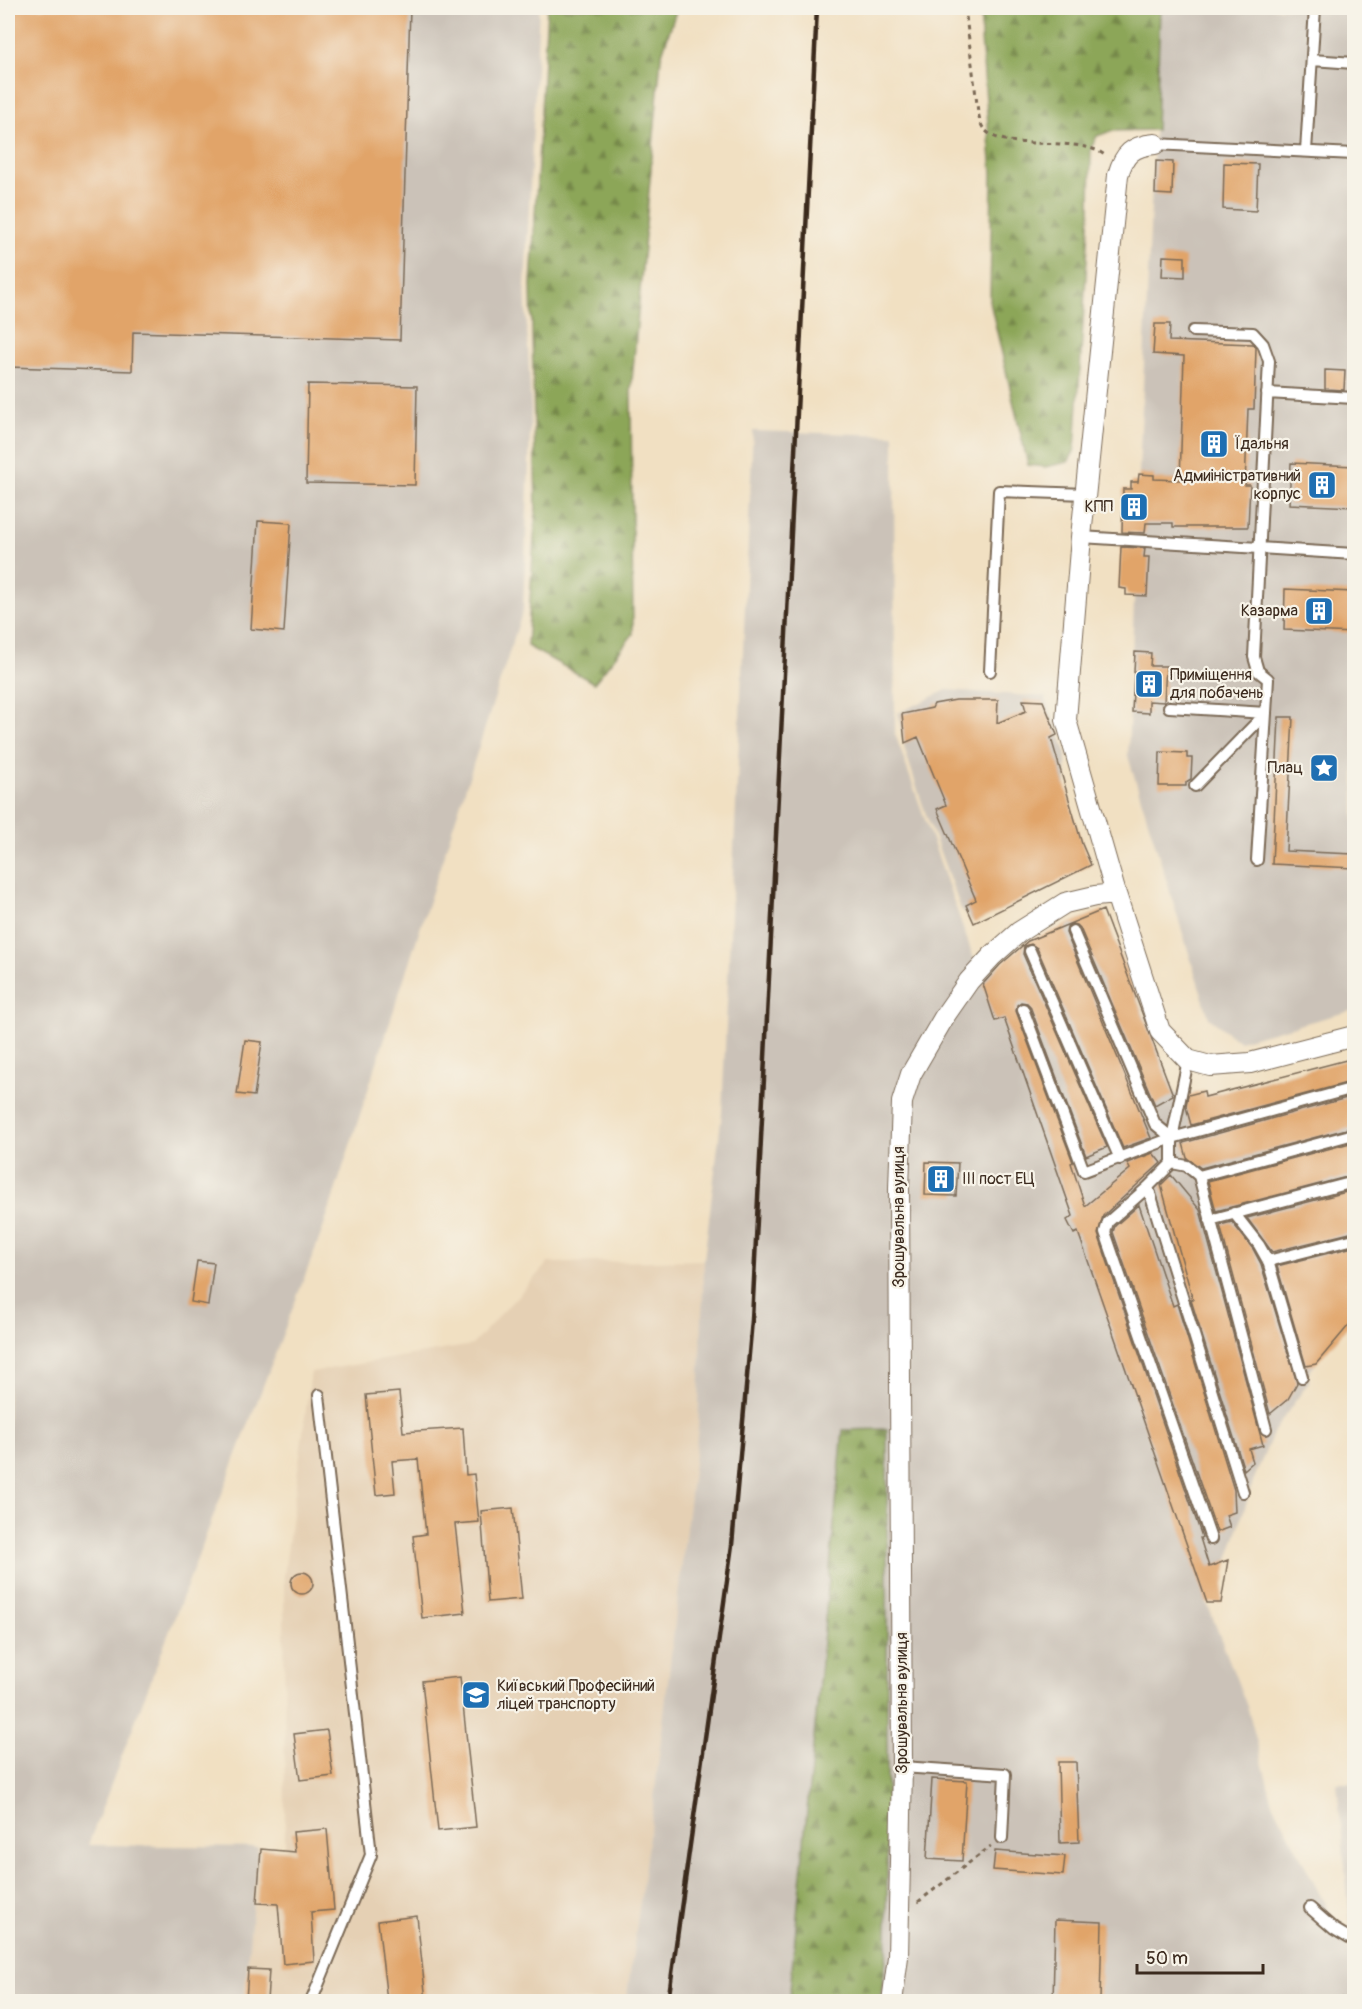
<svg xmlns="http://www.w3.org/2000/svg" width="1362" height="2009" font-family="Pangolin,sans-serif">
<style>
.built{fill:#e5d0b4}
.industrial{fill:#cbc2b8}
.forest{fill:url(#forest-firs);stroke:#64683b;stroke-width:1.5}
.building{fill:#e1a469}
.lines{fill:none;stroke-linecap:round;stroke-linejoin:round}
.service-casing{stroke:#7b6a57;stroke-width:14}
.minor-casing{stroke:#7b6a57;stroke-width:22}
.path{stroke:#7b6a57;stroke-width:3;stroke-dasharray:4.5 4.5;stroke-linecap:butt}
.service{stroke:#fff;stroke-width:10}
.minor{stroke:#fff;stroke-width:20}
.rail{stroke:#3b2a1e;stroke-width:4.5}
.labels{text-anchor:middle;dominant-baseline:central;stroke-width:4.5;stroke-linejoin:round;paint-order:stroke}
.poi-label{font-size:16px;fill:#3b2a1e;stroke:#f7f3e8;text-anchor:start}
.street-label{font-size:16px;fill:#3b2a1e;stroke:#f7f3e8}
</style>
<defs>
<pattern id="forest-firs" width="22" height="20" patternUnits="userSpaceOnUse" patternTransform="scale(1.5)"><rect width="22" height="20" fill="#8ca658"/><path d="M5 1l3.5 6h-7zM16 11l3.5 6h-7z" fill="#748748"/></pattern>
</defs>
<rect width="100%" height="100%" fill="#f7f3e8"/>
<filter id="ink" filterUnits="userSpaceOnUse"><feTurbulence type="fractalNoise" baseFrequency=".0167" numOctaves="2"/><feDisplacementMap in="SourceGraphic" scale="12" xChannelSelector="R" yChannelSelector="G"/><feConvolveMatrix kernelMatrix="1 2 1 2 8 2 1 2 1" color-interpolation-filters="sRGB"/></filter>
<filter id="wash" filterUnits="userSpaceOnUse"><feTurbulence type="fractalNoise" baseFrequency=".008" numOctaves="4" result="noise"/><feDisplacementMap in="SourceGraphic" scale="24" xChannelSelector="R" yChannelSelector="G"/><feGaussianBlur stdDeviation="1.35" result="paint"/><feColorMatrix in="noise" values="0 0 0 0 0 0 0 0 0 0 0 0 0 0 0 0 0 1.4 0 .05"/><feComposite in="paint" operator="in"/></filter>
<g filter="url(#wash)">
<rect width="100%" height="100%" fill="#f1e0c2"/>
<path class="built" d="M704,1260L698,1428L652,1815L626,2001L244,2002L258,1847L285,1849L284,1575L311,1372L472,1345L548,1263Z"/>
<path class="industrial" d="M8,8H539L525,286L531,411L523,610L324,1226L88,1845L258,1847L244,2001L8,2002Z
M1160,8H1354V1010L1239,1041L1209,1018L1128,756L1139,474Z
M753,431L894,435L895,734L981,979L1034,939L1103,910L1175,1094H1191L1204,1091L1206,1096L1354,1058V1319L1308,1373L1309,1382L1274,1431L1254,1479L1228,1560L1221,1603H1207L1248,1709L1273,1803L1350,1953L1351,1933L1337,1783H1354V2001L626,2002L652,1815L698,1428L704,1260L722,1113Z
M947,690L1045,697L1066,752V789L1079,835L1091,865L974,923L961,909L924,809L905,750L898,713Z"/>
<path class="forest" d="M547,8H677L661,57L631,392L633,634L594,683L527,646L536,509L531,285Z
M981,8H1160L1156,130L1111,131L1097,136L1091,148L1090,211L1075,450L1068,462L1045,467L1028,465L990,302L992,173L981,38Z
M887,1429V1952L880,2001H789L843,1430Z"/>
<g id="blocks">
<path class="building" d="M8,8H410L400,340L133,332L132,371L8,367Z
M1156,161L1173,162L1172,195L1155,194Z
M1224,163L1258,164L1256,211L1223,209Z
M1163,256L1185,257V277L1162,276Z
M1155,324H1170L1169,341L1253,344L1256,348L1254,409H1248L1245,485H1250L1248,527H1173V523H1146L1145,533L1122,532L1123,489H1131V482H1138L1139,474L1154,475V479L1180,480L1184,356L1153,354Z
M1325,370L1345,371L1344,390L1325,389Z
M308,384L417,386L415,485L306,483Z
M1291,463L1354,466V507L1289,504Z
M258,521L291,523L284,632L251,629Z
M1121,547L1145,548L1144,557H1149L1147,596L1126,595V589L1119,588Z
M1285,589L1354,592V633L1284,630Z
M1135,652L1151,653L1150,666H1166L1164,702L1149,701V713L1132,712Z
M956,700H998L997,723L1026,711L1023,700L1043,701L1057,735L1051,738L1082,844L1091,865L974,923L966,905L976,900L937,809L946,805L918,737L905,743L902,714L932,708L934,704Z
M1279,717H1293L1286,851L1354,854V868L1272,864Z
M1160,752L1187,753V758H1192L1191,779L1186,782V786H1159Z
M1103,910L1173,1095L1155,1105L1080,928L1077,925L1071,924L1067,927L1066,933L1151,1138L1123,1148L1037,948L1031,944L1024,946L1023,954L1107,1147L1086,1156L1030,1006L1027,1003L1021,1002L1017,1005L1016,1011L1073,1162L1071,1163L1085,1206L1130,1169L1127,1163L1153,1153L1161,1163L1103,1216L1098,1234L1202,1537L1200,1538L1209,1567L1228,1560L1221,1603H1207L1078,1232L1074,1234L1067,1220L1073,1216L1004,1018L995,1021L983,984L1000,965L1028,941Z
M245,1040L262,1042L254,1096L237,1094Z
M1354,1058V1081L1191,1125L1186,1107L1188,1095L1204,1091L1205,1097Z
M1354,1096V1127L1201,1168L1187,1158L1183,1143Z
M1354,1142V1175L1216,1211L1208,1181Z
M926,1162L958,1163L956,1196L925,1195Z
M1171,1175L1200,1210L1263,1445L1249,1449L1253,1462L1244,1470L1191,1300H1193L1161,1185Z
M1354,1190V1232L1272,1252L1247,1218Z
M1139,1205L1173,1306L1177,1304L1234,1490L1235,1512L1226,1515L1230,1527L1217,1532L1113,1232L1115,1226Z
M1232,1222L1253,1249L1261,1264L1297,1383L1288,1399L1270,1414L1220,1225Z
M1353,1247L1354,1319L1316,1364L1306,1366L1277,1266Z
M197,1261L214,1263L208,1305L191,1302Z
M399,1392L403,1432L463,1428L466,1475L474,1474L479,1522L455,1524L465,1613L422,1618L413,1536L426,1534L418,1459L392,1461L395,1493L376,1495L366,1395Z
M513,1508L522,1599L488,1602L481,1511Z
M291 1583a11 11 0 1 1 22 0a11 11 0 1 1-22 0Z
M460,1677L476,1827L438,1831L422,1681Z
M327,1730L333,1776L300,1780L294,1734Z
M1058,1762H1076L1079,1842L1060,1843Z
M932,1779L967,1781L962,1861L927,1859Z
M327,1829L334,1910L311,1912L314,1961L283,1964L278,1904L257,1903L261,1849L295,1852L293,1832Z
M995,1851L1065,1856L1063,1875L993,1870Z
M417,1916L426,2001H387L378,1921Z
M1055,1920L1102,1922L1100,2001H1053Z
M248,1969L269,1970L267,2001H246Z"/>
</g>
</g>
<g filter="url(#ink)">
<use href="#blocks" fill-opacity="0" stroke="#7b6a57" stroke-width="1.5"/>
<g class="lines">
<g class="service-casing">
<path id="service" d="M1312,60L1354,63
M1155,144L1354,154
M1306,151L1315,8
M1267,393L1354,398
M1081,537L1354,554
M990,671L999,491L1086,494
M1169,707L1266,713L1268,679L1258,671L1254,657L1269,361L1263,344L1253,333L1193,331
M1195,786L1266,713L1257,860
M1073,931L1155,1124L1172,1138L1354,1088
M1030,951L1120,1159
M1023,1009L1084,1171L1172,1138
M1188,1060L1172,1138V1163L1148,1187L1108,1222L1105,1232L1211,1539
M1172,1163L1187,1166L1199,1176L1266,1429
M1199,1176L1354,1134
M1148,1187L1243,1492
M1234,1213L1259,1245L1268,1261L1302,1377
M1210,1220L1354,1182
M1268,1261L1354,1239
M902,1767L1005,1774L1002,1838
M1310,1908L1334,1929L1354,1941
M311,2002L371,1855L319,1395"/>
</g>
<g class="minor-casing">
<path id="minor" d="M1155,144C1132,146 1124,154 1118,175L1081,537L1066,720L1116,894L1160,1031L1188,1060L1210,1066L1250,1063L1354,1036
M892,2002L898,1957L902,1767L899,1188L902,1102L911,1074L946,1014L969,981L992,956L1019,932L1065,903L1095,896L1116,894"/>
</g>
<path class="path" d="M965,8L978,112C979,116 980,122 982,126C999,156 1077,132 1106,156
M918,1902L991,1846"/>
<use href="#service" class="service"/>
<use href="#minor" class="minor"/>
<path class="rail" d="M1341,1999L1343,2002
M668,2002L732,1545L752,1320L817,8"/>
</g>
</g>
<defs>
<g id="building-square" transform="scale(1.5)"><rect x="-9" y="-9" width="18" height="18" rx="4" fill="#1f6fb2" stroke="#f7f3e8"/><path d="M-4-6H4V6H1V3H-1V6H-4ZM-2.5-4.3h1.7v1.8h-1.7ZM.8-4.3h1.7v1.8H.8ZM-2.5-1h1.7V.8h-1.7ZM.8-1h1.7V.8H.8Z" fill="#fff"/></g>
<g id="sight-square" transform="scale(1.5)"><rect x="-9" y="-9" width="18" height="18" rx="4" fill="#1f6fb2" stroke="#f7f3e8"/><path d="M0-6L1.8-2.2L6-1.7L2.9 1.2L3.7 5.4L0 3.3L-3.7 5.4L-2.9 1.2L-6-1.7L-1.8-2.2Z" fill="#fff"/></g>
<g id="school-square" transform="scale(1.5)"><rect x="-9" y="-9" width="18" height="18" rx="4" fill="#1f6fb2" stroke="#f7f3e8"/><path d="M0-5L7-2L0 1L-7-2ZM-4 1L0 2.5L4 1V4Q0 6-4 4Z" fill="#fff"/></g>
</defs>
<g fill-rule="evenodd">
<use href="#building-square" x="1214" y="444"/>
<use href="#building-square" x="1322" y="485"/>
<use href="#building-square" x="1134" y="507"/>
<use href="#building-square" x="1319" y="611"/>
<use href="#building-square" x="1149" y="684"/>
<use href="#sight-square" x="1324" y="768"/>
<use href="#building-square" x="941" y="1179"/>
<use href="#school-square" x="476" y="1695"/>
</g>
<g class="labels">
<g class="poi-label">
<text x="1235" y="444">Їдальня</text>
<text x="1301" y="476" text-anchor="end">Адмиіністративний<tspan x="1301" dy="18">корпус</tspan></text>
<text x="1113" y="507" text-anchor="end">КПП</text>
<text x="1298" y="611" text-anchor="end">Казарма</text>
<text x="1170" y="675">Приміщення<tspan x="1170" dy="18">для побачень</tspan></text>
<text x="1303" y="768" text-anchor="end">Плац</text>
<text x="962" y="1179">III пост ЕЦ</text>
<text x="497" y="1686">Київський Професійний<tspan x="497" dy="18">ліцей транспорту</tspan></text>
</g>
<g class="street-label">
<text transform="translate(899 1217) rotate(-90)">Зрошувальна вулиця</text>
<text transform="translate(902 1703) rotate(-90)">Зрошувальна вулиця</text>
</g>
</g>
<rect width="1362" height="2009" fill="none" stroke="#f7f3e8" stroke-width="30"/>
<path d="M1137 1964v9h126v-9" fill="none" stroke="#3b2a1e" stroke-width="3"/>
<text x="1146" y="1964" font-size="18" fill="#3b2a1e" stroke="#f7f3e8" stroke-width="4.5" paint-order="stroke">50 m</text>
</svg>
